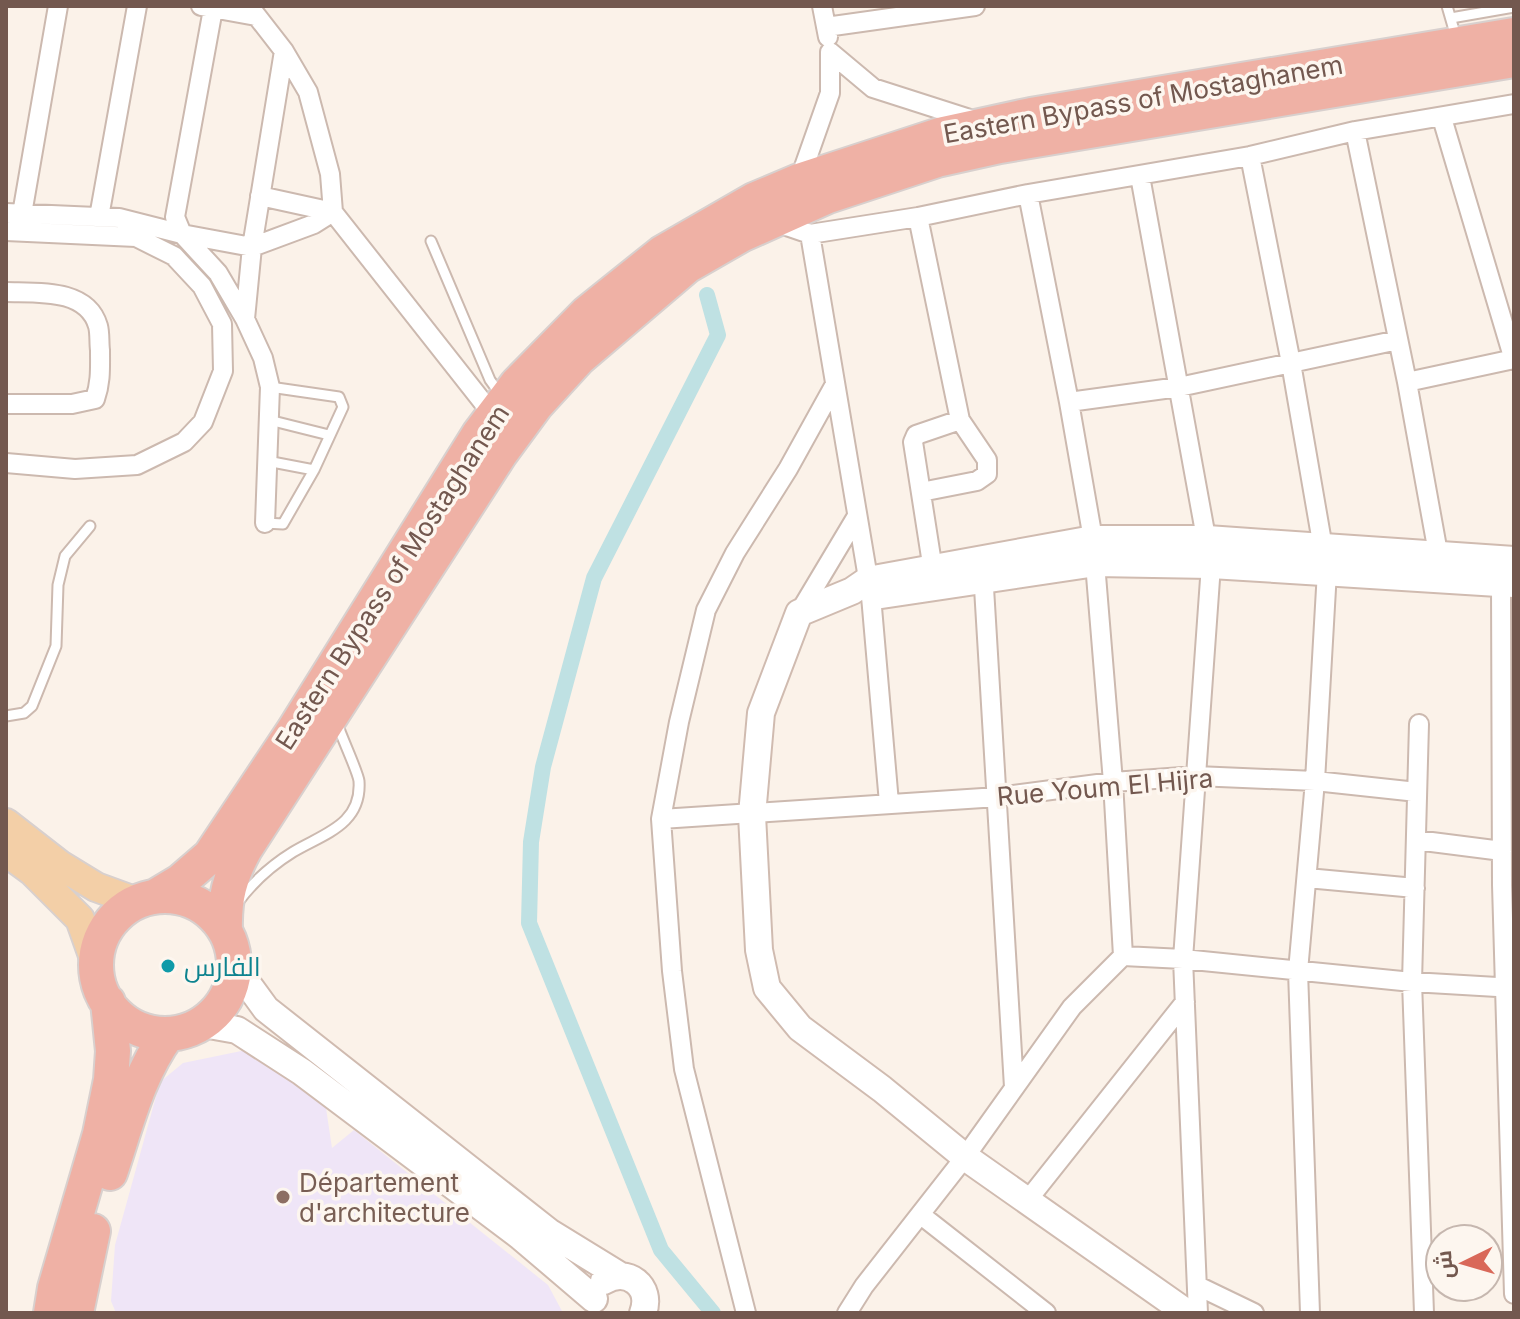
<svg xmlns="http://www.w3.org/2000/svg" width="1520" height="1319" font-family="Inter,Cairo,sans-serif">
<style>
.education{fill:#efe5f7}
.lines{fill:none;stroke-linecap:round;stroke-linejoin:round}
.canal{stroke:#bfe1e3;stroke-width:16}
.lane-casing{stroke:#ccb9af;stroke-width:13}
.street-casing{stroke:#ccb9af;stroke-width:22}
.secondary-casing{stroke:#d0bbb0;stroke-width:30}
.primary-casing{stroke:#d8d0ce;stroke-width:32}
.highway-casing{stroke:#d8d0ce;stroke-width:38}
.lane{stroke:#fff;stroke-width:9}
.street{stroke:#fff;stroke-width:18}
.secondary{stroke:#fff;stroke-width:26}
.primary{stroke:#f3cfa7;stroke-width:28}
.highway{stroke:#efb1a5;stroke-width:34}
.culture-dot{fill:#0f9aa8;stroke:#fdf6ef;stroke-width:3}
.education-dot{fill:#8d6e63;stroke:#fdf6ef;stroke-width:3}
.labels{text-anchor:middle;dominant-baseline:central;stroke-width:7;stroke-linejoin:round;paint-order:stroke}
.street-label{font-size:26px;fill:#73584f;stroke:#fdf6ef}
.culture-label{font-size:26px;fill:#0d838f;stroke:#fdf6ef;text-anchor:start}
.education-label{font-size:26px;fill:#785e54;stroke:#fdf6ef;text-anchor:start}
</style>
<rect width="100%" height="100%" fill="#fbf2e9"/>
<path class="education" d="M251,1049L326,1108L332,1148L354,1130L548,1285L563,1313H116L111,1301L115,1245L160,1082L183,1063Z"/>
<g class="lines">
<path class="canal" d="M707,295L718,335L594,578L543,767L531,842L529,923L661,1250L713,1313"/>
<g class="lane-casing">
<path id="lane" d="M1447,6L1456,37
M1451,18L1514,7
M431,241L490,380L500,394
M269,420L329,435
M267,461L314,470
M265,523L283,524L314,470L343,407L339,397L270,387
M6,716L24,713L32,706L56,646L58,585L65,556L90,526
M238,902C253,882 272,865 293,852C323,834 362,825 359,781C358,772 341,736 337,723"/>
</g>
<g class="street-casing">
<path id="street" d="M201,6L256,16
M822,6L828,37
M213,9L175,217L182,234L252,247L314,224L333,212L330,174L308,92L284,51L249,6
M826,27L975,6
M1442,118L1514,360
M1355,131L1407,382L1440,564
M1250,156L1291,363L1327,571L1315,781L1298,971L1310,1313
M1140,176L1211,565L1183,959L1198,1313
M799,181L830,93V52L873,88L976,121
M1028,194L1069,402L1093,539L1113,782L1123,956
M260,196L333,212L493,415
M6,213L119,218L182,234L218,273L245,319L263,358L270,387L265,523
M22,214L58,6
M99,217L137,6
M918,217L960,420L916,435L913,442L933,570
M775,222L810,234L918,217L1028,194L1250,156L1355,131L1514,104
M6,231L136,237L174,256L202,286L222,324L223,371L203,422L184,442L137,465L75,469L6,463
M810,234L871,596L889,803
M6,292C37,293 87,288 98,326C100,333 99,343 100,350C100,368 101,382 95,399L72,404H6
M245,319L252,247L284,51
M1407,382L1514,359
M1069,402L1179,387L1398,340
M921,492L977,481L987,474V460L960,420
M983,571L1014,1087
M1501,583L1502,885L1514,1294
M799,613L857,516
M1419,724L1412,982L1424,1313
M661,819L998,797L1113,782L1196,776L1315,781L1417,792
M1416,840L1502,851
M1307,878L1415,888
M1027,1201L1185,1002
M921,1215L1046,1313
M1198,1286L1254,1313
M746,1313L684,1069L672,971L661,819L679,722L706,610L735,553L788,469L834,386
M847,1313L864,1286L965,1157L1072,1007L1123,956L1183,959L1412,982L1514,988"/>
</g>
<g class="secondary-casing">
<path id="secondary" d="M875,596L1096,563L1211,565L1514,584
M234,965L266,1009L549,1232L619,1275
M195,1027L209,1025L237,1030L302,1072L520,1236L594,1299
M604,1281C627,1267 653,1286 643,1313
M1187,1313L965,1157L882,1089L800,1028L767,988L759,950L752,815L761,713L799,613L852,591L868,580L1093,539H1207L1514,560"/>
</g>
<g class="primary-casing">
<path id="primary" d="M6,823L60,865L96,887L137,902
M6,852L32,871L80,919L96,964"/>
</g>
<g class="highway-casing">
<path id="highway" d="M156,896L181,881L210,856L294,730L479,434L517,384L587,313L662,253L754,200L799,181L943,134L1031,115L1514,35
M96 965a69 69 0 1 1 138 0a69 69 0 1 1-138 0Z
M225,930C224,899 230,876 245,849L500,454L536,405L579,358L687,266L741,235L828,196L937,160L1000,146L1514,60
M110,1173C126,1126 138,1074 168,1034
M51,1313L55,1288L100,1134L111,1080L113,1051L108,1002
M76,1313L93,1231"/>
</g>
<use href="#lane" class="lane"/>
<use href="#street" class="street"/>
<use href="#secondary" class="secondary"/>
<use href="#primary" class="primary"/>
<use href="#highway" class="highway"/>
</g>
<circle class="culture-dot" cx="168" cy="966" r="8"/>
<circle class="education-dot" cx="283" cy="1197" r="8"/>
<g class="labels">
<g class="street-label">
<text transform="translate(1143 99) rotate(-10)">Eastern Bypass of Mostaghanem</text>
<text transform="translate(392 577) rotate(-57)">Eastern Bypass of Mostaghanem</text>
<text transform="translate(1105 787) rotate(-5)">Rue Youm El Hijra</text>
</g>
<g class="culture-label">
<text x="184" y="966">الفارس</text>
</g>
<g class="education-label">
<text x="299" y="1182">Département<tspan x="299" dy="30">d'architecture</tspan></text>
</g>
</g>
<rect width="1520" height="1319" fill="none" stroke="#73584f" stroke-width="16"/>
<g transform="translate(1464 1263) rotate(265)"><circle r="38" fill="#fdf6ef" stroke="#c6b7af" stroke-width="2"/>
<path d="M0-6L14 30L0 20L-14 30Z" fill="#d96859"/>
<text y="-12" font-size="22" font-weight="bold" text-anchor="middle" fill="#73584f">ش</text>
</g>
</svg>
